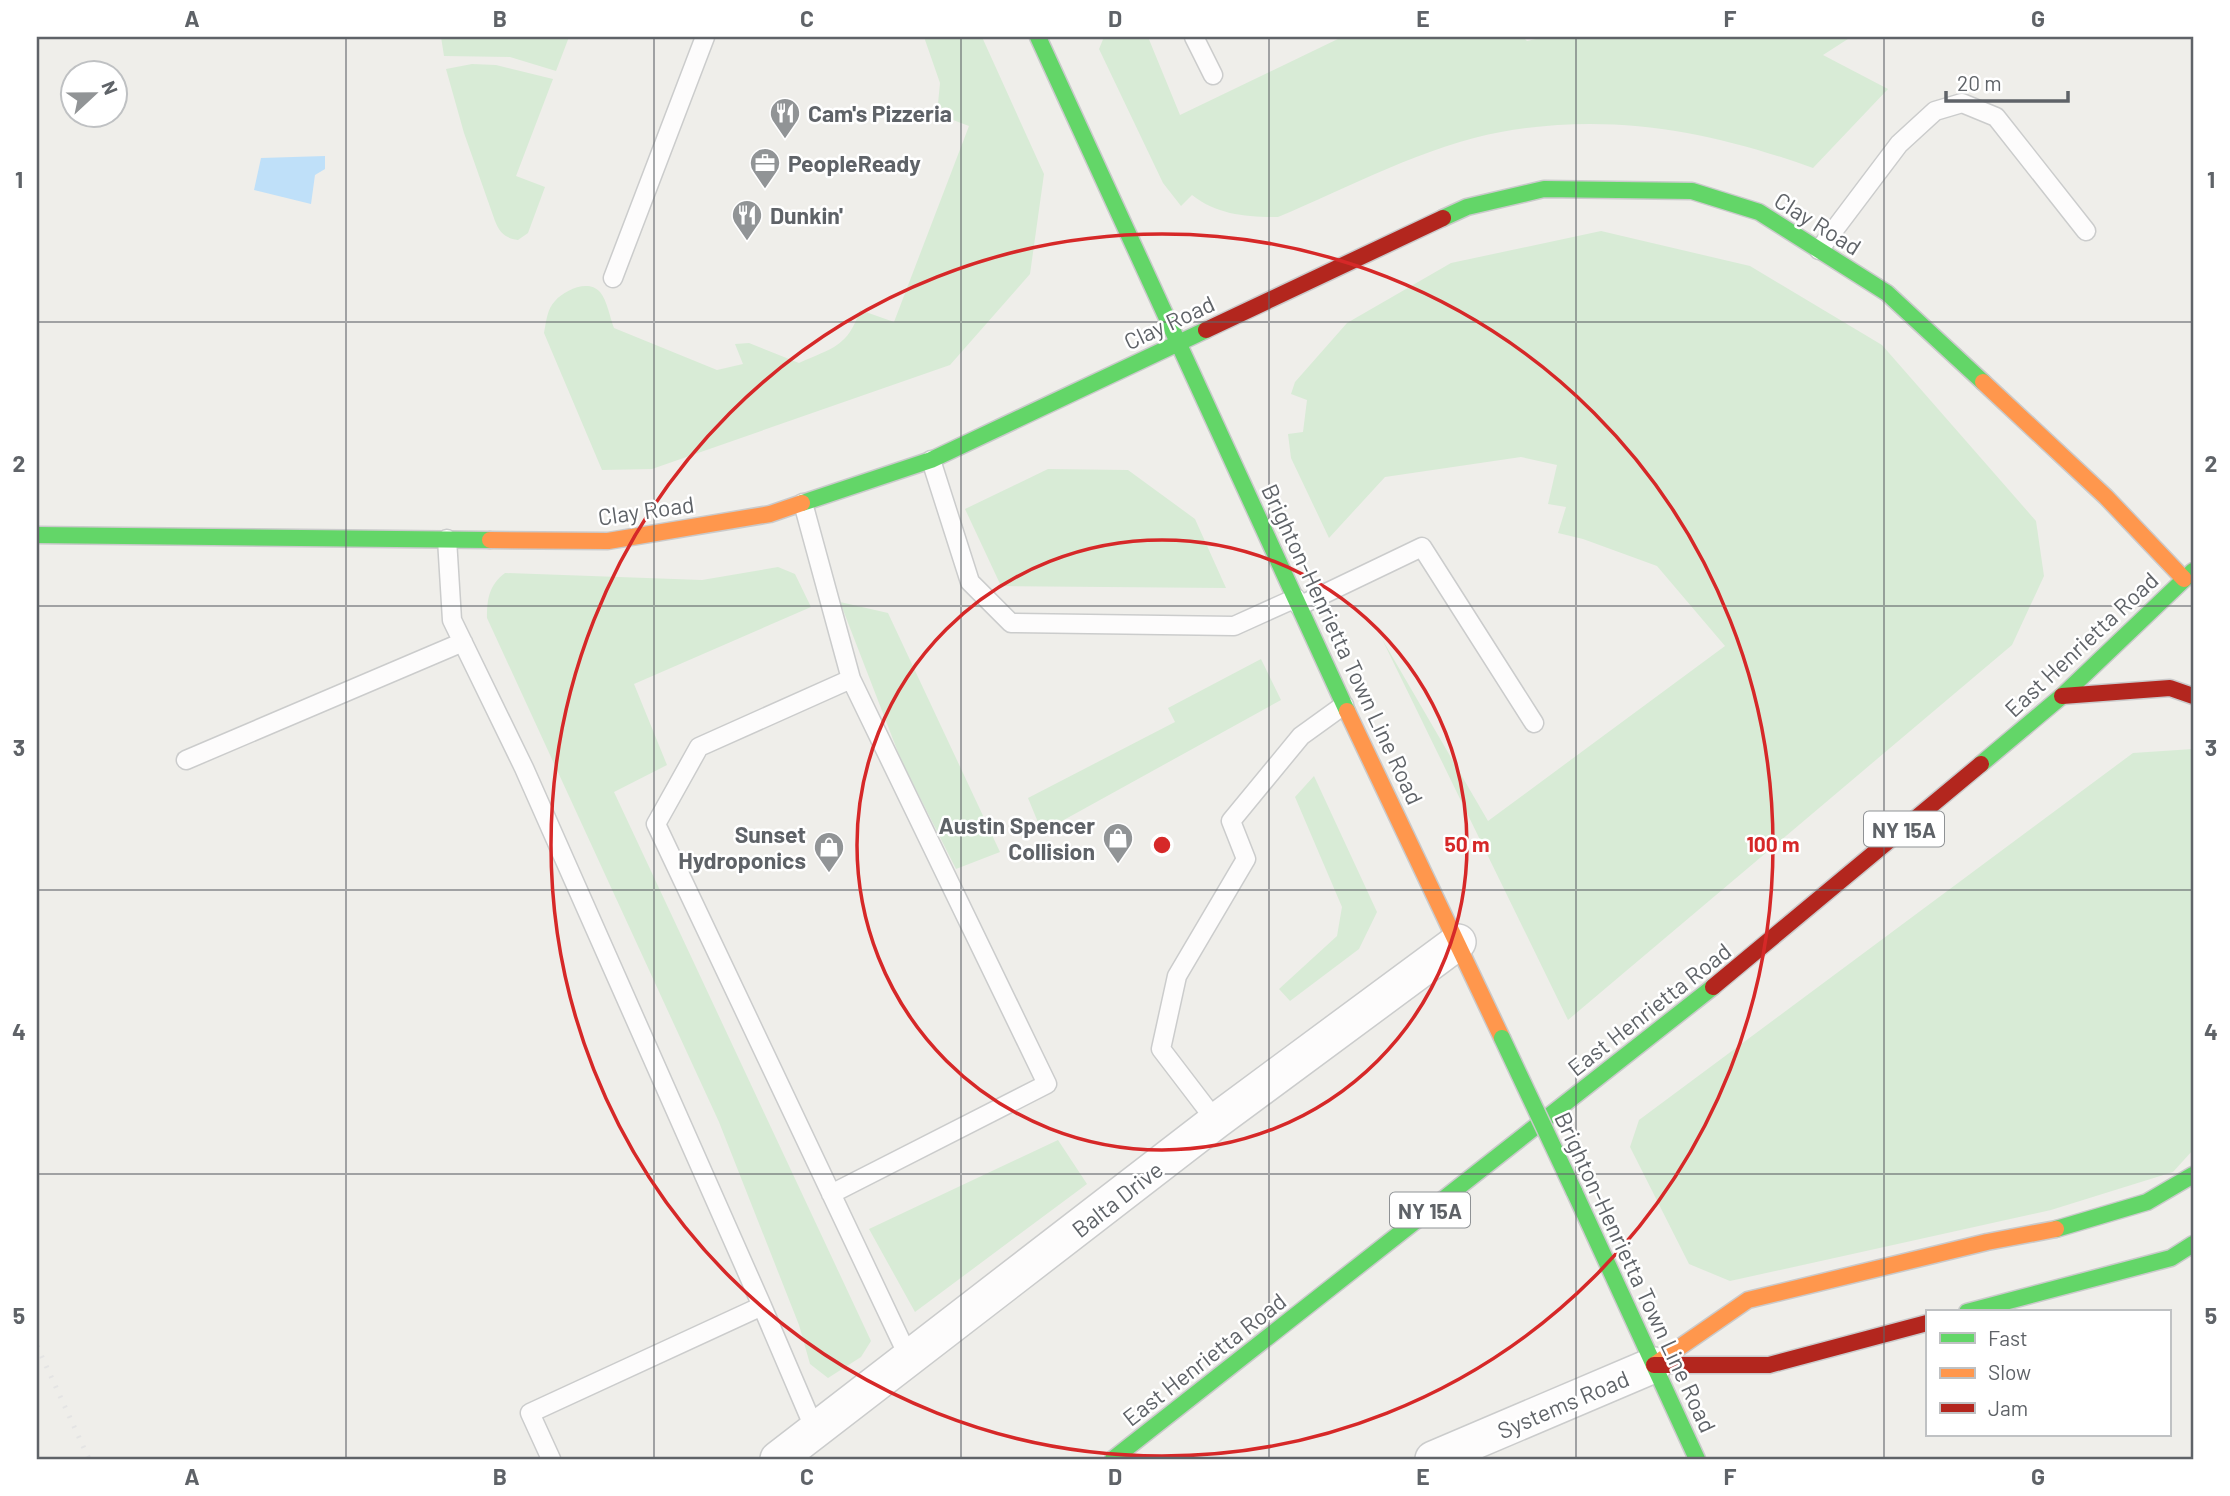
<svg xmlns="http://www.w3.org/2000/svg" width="2230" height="1496" font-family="Barlow,sans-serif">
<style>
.green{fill:#d8ebd6}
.water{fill:#bfe0f9}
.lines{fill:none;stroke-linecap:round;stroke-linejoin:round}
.lane-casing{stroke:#cbcccc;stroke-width:21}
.street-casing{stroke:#cbcccc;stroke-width:38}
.fast-casing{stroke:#cacacb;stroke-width:19}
.slow-casing{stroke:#cacacb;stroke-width:19}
.jam-casing{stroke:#cacacb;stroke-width:19}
.lane{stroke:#fdfcfc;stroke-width:18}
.street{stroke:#fdfcfc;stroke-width:35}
.fast{stroke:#63d668;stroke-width:16}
.slow{stroke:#ff974d;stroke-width:16}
.jam{stroke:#b3261e;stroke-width:16}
.rail{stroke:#e4e4e4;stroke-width:5;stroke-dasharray:2 9;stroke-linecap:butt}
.fast-bridge-casing{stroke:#cacacb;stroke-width:19;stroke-linecap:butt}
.fast-bridge{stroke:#63d668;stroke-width:16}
.grid{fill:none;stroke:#5f6368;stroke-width:2;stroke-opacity:0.55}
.ring{fill:none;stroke:#d62828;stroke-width:3.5}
.labels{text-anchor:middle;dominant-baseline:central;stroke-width:5;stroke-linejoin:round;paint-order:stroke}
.shield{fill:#fff;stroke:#8f9295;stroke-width:2}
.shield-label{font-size:21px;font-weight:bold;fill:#5f6368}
.poi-label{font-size:23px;font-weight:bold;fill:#5f6368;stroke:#fff;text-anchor:start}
.street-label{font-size:23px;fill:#5f6368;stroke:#fff}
.centre{fill:#d62828;stroke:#fff;stroke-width:3.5}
.ring-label{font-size:21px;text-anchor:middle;font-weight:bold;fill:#d62828;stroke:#fff;stroke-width:5;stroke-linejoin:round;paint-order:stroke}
.neatline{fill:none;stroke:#5f6368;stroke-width:2.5}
.grid-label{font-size:23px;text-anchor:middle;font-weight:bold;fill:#5f6368}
</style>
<rect width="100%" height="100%" fill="#efeeea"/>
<path class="green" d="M441,37H569L556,71L510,57L444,56Z
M924,37H982L1044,174L1030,274L950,365L652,469L602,470L544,333C546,322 547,309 555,301C565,290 588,279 600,292C607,300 610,318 614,328L717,370L743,364L735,344L749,343L799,363C832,348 848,347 860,310L894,322L969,126L937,114L940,83Z
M1104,37H1148L1180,115L1342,37H1523L1527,41L1545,37H1851L1823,55L1888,89L1813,168C1710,131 1611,112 1501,132C1427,145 1348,188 1278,217C1247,217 1217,215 1192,195L1181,206L1163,183L1099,49Z
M472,64L496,65L553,79L516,176L545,187L528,233L518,240C505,238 500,233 495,221L464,133L446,69Z
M1601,231L1750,266L1882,345L2036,521L2044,576L2012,645L1568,1020L1382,639L1488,821L1725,646L1657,566L1583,539L1558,533L1566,507L1548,504L1557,465L1521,457L1385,477L1329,538L1291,458L1288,434L1303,432L1307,400L1291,394L1295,382L1347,323L1451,263Z
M1048,469L1128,470L1195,519L1226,588L1001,586L965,509Z
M778,567L795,574L811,607L634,684L667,765L614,792L871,1341L861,1357L828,1378L810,1364L799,1325L719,1122L487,618C487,599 489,585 505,573L702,580Z
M840,602L888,613L1000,852L956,869L901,760Z
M1261,659L1281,700L1042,832L1028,798L1175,722L1168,708Z
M2193,749V1150L2173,1172L2051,1210L1730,1281L1689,1264L1630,1147L1639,1120L2133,753Z
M1314,776L1377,912L1359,949L1290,1001L1279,989L1337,936L1342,907L1295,797Z
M1058,1140L1087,1184L915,1312L869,1229Z"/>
<path class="water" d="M325,156V169L315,175L311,204L254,190L261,158Z"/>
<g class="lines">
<g class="lane-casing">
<path id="lane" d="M1194,37L1213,75
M1819,250L1899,144L1935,111L1962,103L1996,117L2086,231
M613,278L705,37
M931,460L970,582L1011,623L1234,626L1296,598
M803,503L851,679L1047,1084L831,1194
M447,539L452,620L524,768L762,1306
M1299,606L1422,547L1534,723
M851,679L699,747L656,824L910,1360
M186,760L463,642
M1216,1121L1161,1049L1177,976L1246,859L1231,821L1301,736L1344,705
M551,1459L530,1413L762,1306L815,1430"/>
</g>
<g class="street-casing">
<path id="street" d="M778,1459L1216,1121L1458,942
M1433,1459L1654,1365"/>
</g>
<g class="fast-casing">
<path id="fast" d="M1038,37L1347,711
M1443,218L1467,207L1544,189L1692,191L1759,212L1887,293L1983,382
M802,503L931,460L1206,330
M37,535L490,540
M1981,764L2062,696L2193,571
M1574,1191L1697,1459
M2056,1229L2147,1202L2193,1175
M1967,1312L2171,1258L2193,1244
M1113,1459L1713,987"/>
</g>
<g class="slow-casing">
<path id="slow" d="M1983,382L2106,497L2184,579
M490,540L608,541L770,514L802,503
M1347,711L1502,1038
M1654,1365L1748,1300L1987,1242L2056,1229"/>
</g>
<g class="jam-casing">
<path id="jam" d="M1206,330L1443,218
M2062,696L2170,688L2193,696
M1713,987L1981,764
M1654,1365H1769L1927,1323"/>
</g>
<use href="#lane" class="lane"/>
<use href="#street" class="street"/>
<use href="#fast" class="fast"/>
<use href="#slow" class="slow"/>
<use href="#jam" class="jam"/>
<path class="rail" d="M37,1346L89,1459"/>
<g class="fast-bridge-casing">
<path id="fast-bridge" d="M1502,1038L1574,1191"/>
</g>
<use href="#fast-bridge" class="fast-bridge"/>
</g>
<path class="grid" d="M346,37V1459M654,37V1459M961,37V1459M1269,37V1459M1576,37V1459M1884,37V1459M37,322H2193M37,606H2193M37,890H2193M37,1174H2193"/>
<g class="ring">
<circle cx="1162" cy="845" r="305"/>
<circle cx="1162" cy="845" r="611"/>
</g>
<defs>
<g id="restaurant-pin" transform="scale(1.575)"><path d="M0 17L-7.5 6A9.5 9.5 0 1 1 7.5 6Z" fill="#919496" stroke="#fff"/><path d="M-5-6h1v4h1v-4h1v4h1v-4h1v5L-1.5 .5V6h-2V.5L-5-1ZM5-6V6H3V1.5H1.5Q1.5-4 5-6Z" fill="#fff"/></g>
<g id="office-pin" transform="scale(1.575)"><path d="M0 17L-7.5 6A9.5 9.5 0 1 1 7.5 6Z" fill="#919496" stroke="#fff"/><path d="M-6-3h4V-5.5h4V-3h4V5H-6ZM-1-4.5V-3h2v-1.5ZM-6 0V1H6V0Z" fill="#fff"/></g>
<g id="shop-pin" transform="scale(1.575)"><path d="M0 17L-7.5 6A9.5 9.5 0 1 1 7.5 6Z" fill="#919496" stroke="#fff"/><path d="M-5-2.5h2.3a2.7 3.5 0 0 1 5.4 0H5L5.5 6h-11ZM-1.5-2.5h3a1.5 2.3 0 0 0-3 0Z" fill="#fff"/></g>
</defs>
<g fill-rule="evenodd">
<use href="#restaurant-pin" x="785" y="113"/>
<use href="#office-pin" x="765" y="163"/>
<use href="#restaurant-pin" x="747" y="215"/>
<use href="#shop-pin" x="1118" y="838"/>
<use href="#shop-pin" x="829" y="847"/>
</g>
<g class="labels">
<g class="shield">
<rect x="1864" y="811.5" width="80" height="35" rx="5"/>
<rect x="1390" y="1192.5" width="80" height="35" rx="5"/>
</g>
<g class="shield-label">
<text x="1904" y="829">NY 15A</text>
<text x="1430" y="1210">NY 15A</text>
</g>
<g class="poi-label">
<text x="808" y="113">Cam's Pizzeria</text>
<text x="788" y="163">PeopleReady</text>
<text x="770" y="215">Dunkin'</text>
<text x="1095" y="825" text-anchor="end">Austin Spencer<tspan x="1095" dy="26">Collision</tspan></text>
<text x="806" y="834" text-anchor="end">Sunset<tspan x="806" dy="26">Hydroponics</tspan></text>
</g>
<g class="street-label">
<text transform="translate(1818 223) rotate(32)">Clay Road</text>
<text transform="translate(1169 322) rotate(-25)">Clay Road</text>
<text transform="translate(646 510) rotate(-8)">Clay Road</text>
<text transform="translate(1343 644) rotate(65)">Brighton-Henrietta Town Line Road</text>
<text transform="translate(2081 644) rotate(-43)">East Henrietta Road</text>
<text transform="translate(1649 1009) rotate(-38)">East Henrietta Road</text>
<text transform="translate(1117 1199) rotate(-38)">Balta Drive</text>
<text transform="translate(1636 1272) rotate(65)">Brighton-Henrietta Town Line Road</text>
<text transform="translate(1204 1359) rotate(-38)">East Henrietta Road</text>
<text transform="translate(1563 1404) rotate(-23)">Systems Road</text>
</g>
</g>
<circle cx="1162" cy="845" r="10" class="centre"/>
<g class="ring-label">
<text x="1467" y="852">50 m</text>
<text x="1773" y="852">100 m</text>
</g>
<rect width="2230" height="1496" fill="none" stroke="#ffffff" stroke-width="77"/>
<rect x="1926" y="1310" width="245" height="126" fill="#ffffff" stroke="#bfc1c3" stroke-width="2"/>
<rect x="1940" y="1333" width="35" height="10" fill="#63d668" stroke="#bfc1c3" stroke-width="2"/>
<text x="1988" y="1346" font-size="21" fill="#5f6368">Fast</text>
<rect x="1940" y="1368" width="35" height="10" fill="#ff974d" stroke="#bfc1c3" stroke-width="2"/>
<text x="1988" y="1380" font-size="21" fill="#5f6368">Slow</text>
<rect x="1940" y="1403" width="35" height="10" fill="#b3261e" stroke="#bfc1c3" stroke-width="2"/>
<text x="1988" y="1416" font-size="21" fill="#5f6368">Jam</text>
<g transform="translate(94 94) rotate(68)"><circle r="33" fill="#ffffff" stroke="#bfc1c3" stroke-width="2"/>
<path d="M0-5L12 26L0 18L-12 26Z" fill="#919496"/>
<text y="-10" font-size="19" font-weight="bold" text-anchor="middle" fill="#5f6368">N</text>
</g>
<path d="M1946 91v10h122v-10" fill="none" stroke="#5f6368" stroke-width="3.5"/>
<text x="1957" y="91" font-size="21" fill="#5f6368" stroke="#ffffff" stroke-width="5" paint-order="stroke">20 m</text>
<rect x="38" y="38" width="2154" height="1420" class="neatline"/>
<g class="grid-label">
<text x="192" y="27">A</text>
<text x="500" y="27">B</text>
<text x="807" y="27">C</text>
<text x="1115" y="27">D</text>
<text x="1423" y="27">E</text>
<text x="1730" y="27">F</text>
<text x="2038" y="27">G</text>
<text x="19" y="188">1</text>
<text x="2211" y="188">1</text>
<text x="19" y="472">2</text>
<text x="2211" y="472">2</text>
<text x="19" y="756">3</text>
<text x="2211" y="756">3</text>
<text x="19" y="1040">4</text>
<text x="2211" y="1040">4</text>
<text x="19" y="1324">5</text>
<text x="2211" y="1324">5</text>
<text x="192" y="1485">A</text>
<text x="500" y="1485">B</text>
<text x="807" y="1485">C</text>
<text x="1115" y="1485">D</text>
<text x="1423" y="1485">E</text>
<text x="1730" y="1485">F</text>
<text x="2038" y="1485">G</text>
</g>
</svg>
